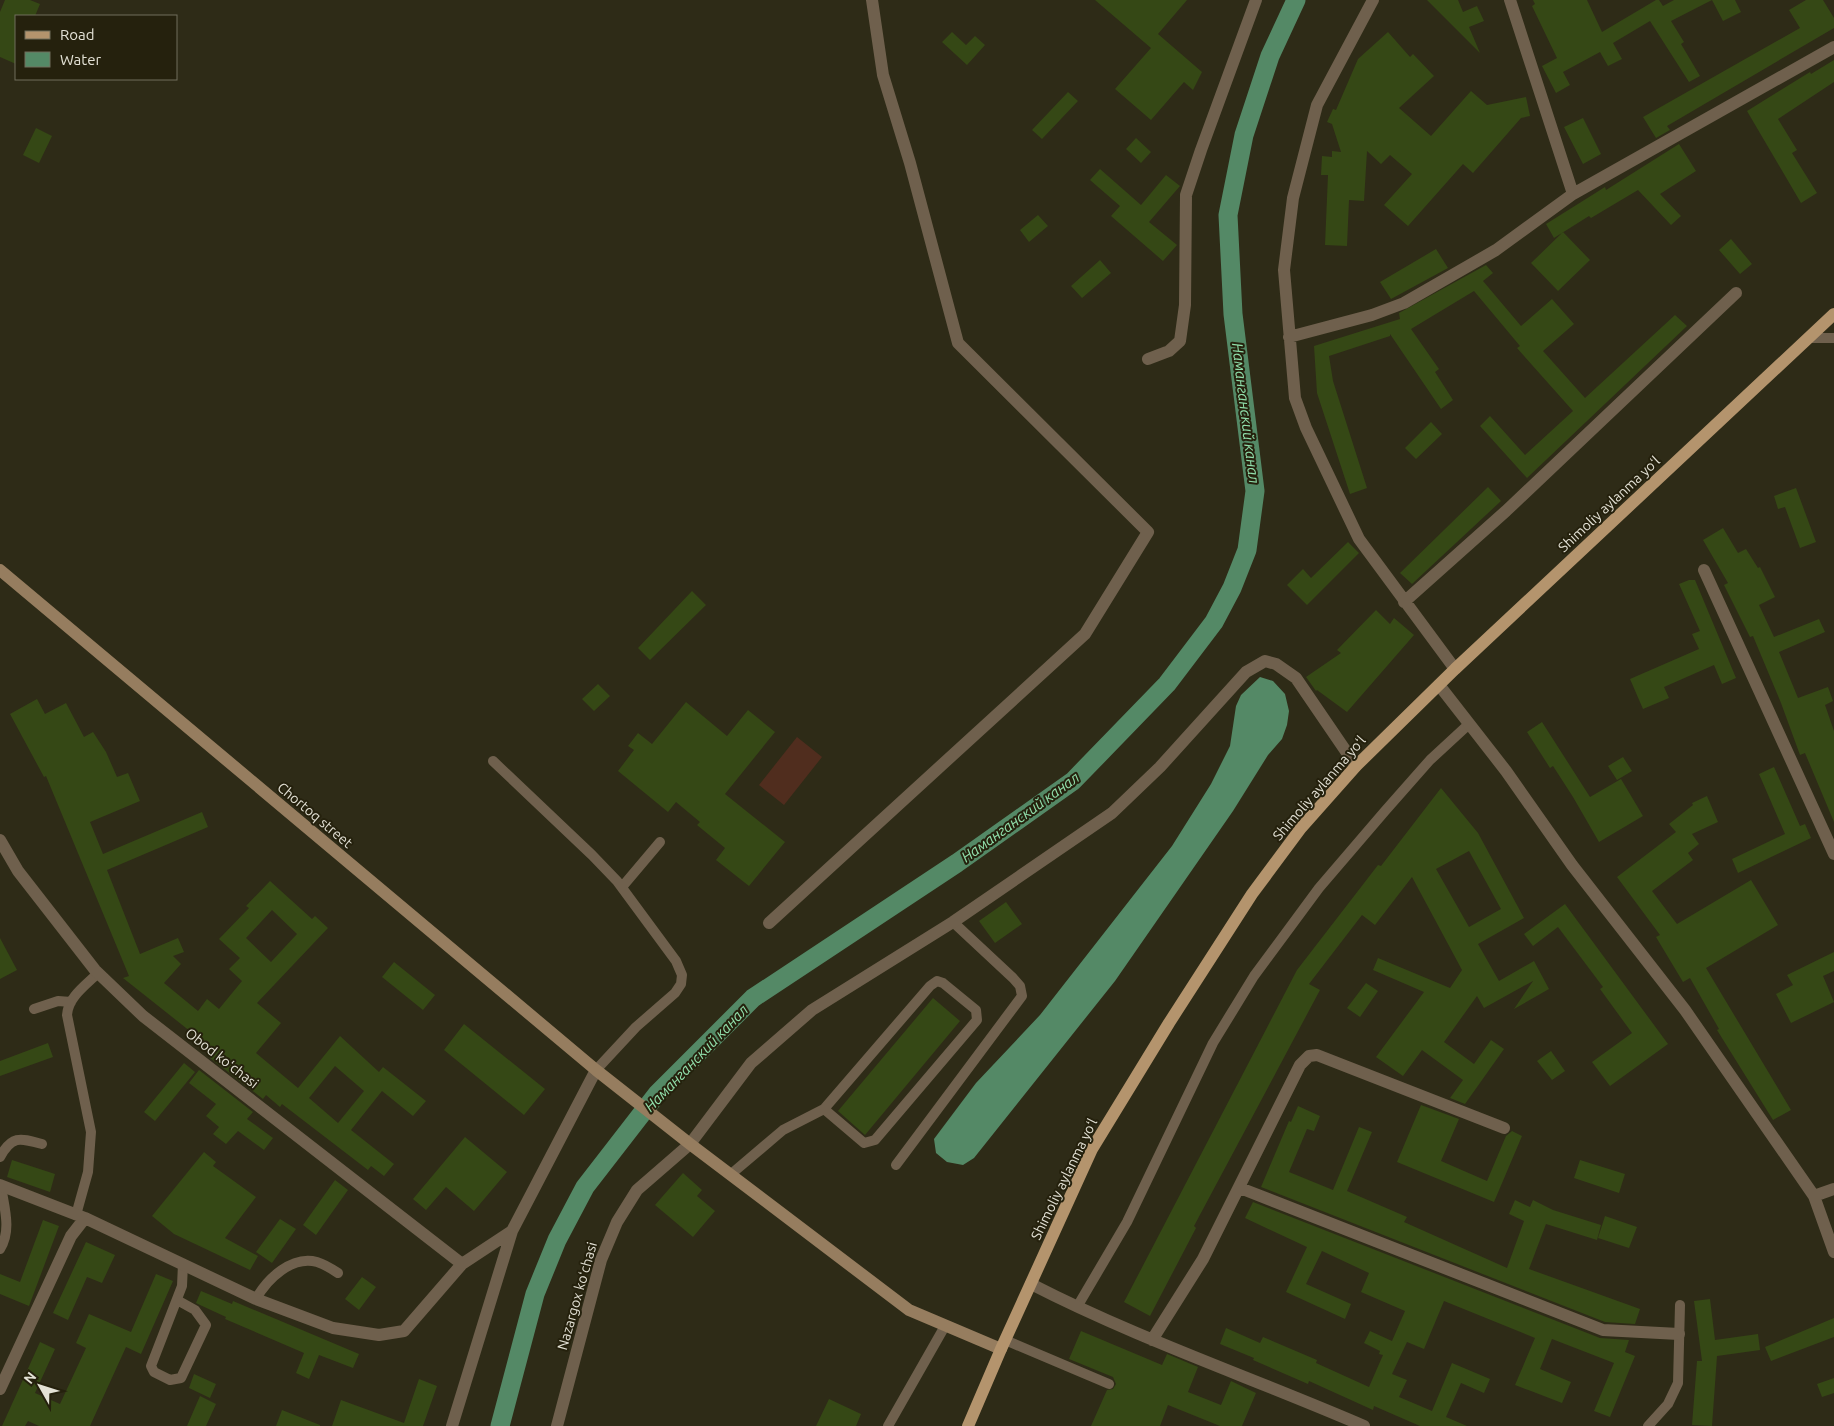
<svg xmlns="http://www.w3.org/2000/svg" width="1834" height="1426" font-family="Ubuntu,sans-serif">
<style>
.green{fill:#502d1e}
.water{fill:#548966}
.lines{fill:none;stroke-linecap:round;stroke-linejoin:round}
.canal{stroke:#548966;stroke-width:19}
.building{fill:#354815;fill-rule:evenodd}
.lane{stroke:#6f604d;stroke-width:10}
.street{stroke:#6f604d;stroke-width:12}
.secondary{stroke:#967d5f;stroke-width:12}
.primary{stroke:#b4946d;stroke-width:12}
.labels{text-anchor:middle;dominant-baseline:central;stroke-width:4;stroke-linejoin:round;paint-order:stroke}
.street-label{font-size:14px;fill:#e3e1d5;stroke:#25210d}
.water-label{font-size:15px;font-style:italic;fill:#91e0ac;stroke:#25210d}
</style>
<rect width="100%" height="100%" fill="#2e2b17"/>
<path class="green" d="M797,737L822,757L784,805L759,785Z"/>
<path class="water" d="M1260,677L1273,681L1285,694L1289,711L1287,725L1282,739L1268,755L1233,811L1115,981L974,1158L963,1165L947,1162L936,1153L934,1139L976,1083L1040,1015L1172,846L1211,784L1230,746L1236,706L1241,695Z"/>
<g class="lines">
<path class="canal" d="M500,1426L535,1294L557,1240L585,1187L657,1094L753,998L957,863L1073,781L1167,684L1214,622L1232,588L1247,550L1255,491L1233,314L1228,215L1244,135L1270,56L1296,0"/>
</g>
<path class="building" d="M5,0H30L40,4L35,16H16V64L0,57V12Z
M1095,0H1187L1158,34L1202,72L1193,90L1184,82L1151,120L1115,89L1151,48Z
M1427,0H1458L1463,12L1477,6L1484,21L1469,27L1480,53Z
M1533,0H1587L1602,32L1656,0H1659L1663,6L1674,0H1712L1671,21L1684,42L1681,44L1700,76L1689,82L1650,21L1613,43L1622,59L1608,66L1600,52L1563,72L1570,85L1556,93L1542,66L1557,58L1532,6L1535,4Z
M1712,0H1735L1741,12L1723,21Z
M1806,0H1823L1834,18V28L1667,126L1670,130L1656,138L1643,117L1800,28L1789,10Z
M952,32L966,45L975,36L985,45L967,65L942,42Z
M1388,32L1410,57L1413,54L1434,76L1399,108L1431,136L1471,91L1487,105L1526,97L1530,116L1521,118L1473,173L1463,164L1408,226L1384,205L1412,174L1390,155L1381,164L1367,151L1364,201L1349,200L1347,246L1325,245L1328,175H1321L1322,156L1332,157V151L1341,152L1332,124L1327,122L1333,109L1336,110L1358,59Z
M1834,60V82L1778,119L1797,150L1792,153L1817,193L1801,203L1747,111L1810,72L1811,74Z
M1068,92L1078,101L1042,139L1032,130Z
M1583,118L1601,154L1583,164L1564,127Z
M36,128L52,136L39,163L23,155Z
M1136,138L1151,152L1141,163L1126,149Z
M1679,144L1696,171L1660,194L1681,216L1671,225L1638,190L1591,218L1589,216L1554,238L1546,224L1605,187L1606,190Z
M1100,169L1141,205L1166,175L1180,186L1149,222L1177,245L1163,261L1111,216L1120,206L1090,180Z
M1038,215L1048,226L1029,242L1020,230Z
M1563,232L1590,260L1558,291L1531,263Z
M1731,239L1752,264L1740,274L1719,250Z
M1436,249L1448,268L1391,299L1380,282Z
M1100,260L1111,273L1082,298L1071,286Z
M1486,265L1493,273L1483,281L1521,326L1552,299L1574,324L1543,351L1585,398L1675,315L1687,326L1527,478L1480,426L1490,416L1525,455L1573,411L1517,348L1520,346L1474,291L1411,329L1439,369L1435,372L1453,400L1441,409L1390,334V336L1329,356L1333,381L1367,488L1350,494L1317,393L1314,346L1400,319L1399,313Z
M1431,422L1442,434L1416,459L1405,448Z
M1488,487L1501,501L1412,584L1400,573Z
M1796,488L1816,542L1800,548L1785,507L1778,509L1774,496Z
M1723,528L1738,553L1746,549L1758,568L1760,567L1775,597L1759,605L1774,637L1819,619L1825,632L1779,652L1798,698L1828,687L1833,701L1825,705L1834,731V822L1805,753L1800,755L1781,703L1753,636L1750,637L1724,585L1728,583L1703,540Z
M1348,542L1359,553L1307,605L1287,585L1303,569L1311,578Z
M1689,580H1695L1736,678L1722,684L1714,665L1664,687L1669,698L1643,709L1630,679L1699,649L1692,634L1700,631L1679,584Z
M692,591L706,605L650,660L638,648Z
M1376,610L1390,624L1394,618L1414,635L1347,712L1317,690L1316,691L1306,677L1341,653L1337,650Z
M598,684L610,696L594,711L582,699Z
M37,699L45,714L66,703L84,737L93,732L106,752L117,777L128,773L140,801L90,822L103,854L202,812L208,827L107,870L140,954L178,938L184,952L173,956L181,964L164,983L198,1011L207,999L219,1009L242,981L229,969L240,958L219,939L249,908L246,906L270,881L312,919L315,916L328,928L257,1003L281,1023L256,1053L298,1088L340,1036L379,1072L383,1067L426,1101L413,1116L382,1091L351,1130L394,1164L384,1176L371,1166L368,1170L282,1104L280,1107L266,1095L263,1099L210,1058L215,1051L123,978L129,976L46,776L44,777L10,714ZM272,910L297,934L271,962L246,938ZM335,1066L364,1091L338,1123L309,1098Z
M686,702L727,736L748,710L775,732L725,794L785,842L749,886L716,860L725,848L697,825L700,822L676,802L668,812L618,771L634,750L628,746L638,733L652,744Z
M1542,722L1590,797L1621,779L1643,816L1599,842L1573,797L1553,766L1550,768L1527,732Z
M1623,757L1632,771L1617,780L1608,766Z
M1774,767L1800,826L1805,824L1811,838L1738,873L1732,859L1785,834L1759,774Z
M1441,788L1478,833L1524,918L1478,944L1499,981L1534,961L1549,989L1514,1009L1533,981L1484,1008L1477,996L1444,1042L1474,1064L1491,1040L1504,1049L1465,1104L1450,1098L1463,1080L1422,1050L1403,1076L1376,1057L1424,992L1373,970L1378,958L1450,988L1462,970L1412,877L1375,925L1362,915L1309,984L1320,990L1194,1226L1196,1228L1150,1316L1124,1302L1297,970L1378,865L1381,866ZM1469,851L1501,909L1469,927L1436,869Z
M1707,796L1718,822L1692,834L1699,844L1688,853L1693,860L1652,891L1677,924L1751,880L1778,925L1706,968L1791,1110L1773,1120L1717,1030L1719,1029L1690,978L1683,982L1656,937L1660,935L1617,877L1676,832L1669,824L1693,805L1692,803Z
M1006,902L1022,924L995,943L979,921Z
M1565,904L1668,1044L1610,1086L1592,1062L1632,1033L1600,989L1603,987L1558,927L1533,946L1524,934Z
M0,938L17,970L0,979Z
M1834,952V971L1823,976L1834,1002L1791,1023L1776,994L1793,985L1787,975Z
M394,962L435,995L423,1010L382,977Z
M1366,983L1378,991L1360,1017L1347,1008Z
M933,998L960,1021L865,1135L838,1111Z
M464,1024L545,1089L524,1115L444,1050Z
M48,1043L53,1057L0,1076V1061Z
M1551,1051L1565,1071L1552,1080L1537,1061Z
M184,1063L195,1072L155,1121L144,1112Z
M199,1070L253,1112L247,1119L273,1138L264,1150L238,1131L226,1144L213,1134L219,1127L206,1116L216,1104L189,1083Z
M1421,1105L1459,1119L1441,1161L1487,1181L1506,1136L1512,1131L1522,1136L1494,1202L1397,1162Z
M1298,1106L1320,1116L1314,1131L1307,1129L1289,1172L1333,1190L1359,1127L1372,1132L1347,1191L1407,1217L1404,1222L1507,1268L1524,1221L1509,1214L1515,1200L1530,1207L1533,1200L1553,1210L1601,1225L1597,1240L1546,1224L1529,1269L1640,1309L1635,1324L1605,1322L1261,1187L1289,1121L1291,1122Z
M465,1137L507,1172L474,1211L446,1187L426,1210L413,1199Z
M204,1152L216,1162L213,1166L256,1197L225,1238L258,1256L250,1270L174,1234L152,1216Z
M12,1160L55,1174L50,1192L7,1177Z
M1580,1160L1625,1174L1619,1193L1574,1178Z
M683,1173L702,1190L697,1196L715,1211L693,1237L655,1205Z
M335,1180L348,1190L316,1235L303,1225Z
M1253,1202L1600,1338L1629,1340L1625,1352L1635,1356L1610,1417L1594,1411L1614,1363L1552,1339L1540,1369L1571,1382L1562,1403L1531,1391L1515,1385L1535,1338L1444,1301L1424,1349L1407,1342L1392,1374L1407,1380L1399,1397L1432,1411L1452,1363L1490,1379L1484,1393L1461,1383L1446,1417L1467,1426H1420L1374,1406L1373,1410L1309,1381L1308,1384L1253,1360L1254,1358L1220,1344L1226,1328L1260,1343L1263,1337L1317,1360L1316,1363L1369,1387L1383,1355L1379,1354L1380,1351L1364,1343L1370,1331L1392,1341L1405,1311L1361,1292L1369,1273L1322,1251L1306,1284L1351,1304L1345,1319L1286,1292L1307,1247L1245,1218Z
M1605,1216L1637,1227L1629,1248L1598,1238Z
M280,1219L296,1229L272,1263L256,1252Z
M43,1220L59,1226L29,1306L0,1294V1274L20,1282Z
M86,1242L115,1255L102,1283L87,1277L68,1320L53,1313Z
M156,1274L173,1281L141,1354L126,1347L90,1426H39L28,1421L25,1426H2L40,1342L55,1349L35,1393L60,1404L86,1348L76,1343L89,1314L131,1332Z
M362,1277L376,1287L359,1310L345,1299Z
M201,1291L232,1304L233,1301L359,1354L353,1368L319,1355L309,1379L296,1373L304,1353L225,1319L226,1317L200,1305L196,1303Z
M1710,1299L1715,1340L1758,1334L1760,1350L1717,1356L1712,1426L1692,1425L1697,1361H1702L1694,1301Z
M1834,1318V1337L1771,1361L1765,1347Z
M1081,1331L1162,1365L1167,1354L1198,1367L1188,1392L1221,1405L1231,1381L1256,1393L1242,1426H1220L1168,1405L1160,1426H1091L1107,1390L1113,1389L1116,1384L1113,1377L1069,1359Z
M194,1374L216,1384L210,1398L189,1388Z
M1834,1378V1393L1822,1397L1817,1384Z
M419,1379L437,1386L423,1426H332L341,1400L404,1423Z
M200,1396L216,1404L206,1426H187Z
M829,1399L861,1414L856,1426H816Z
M282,1410L320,1425V1426H276Z"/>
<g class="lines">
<path class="lane" d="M1808,338H1834
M493,761L592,855L617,881L676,961L682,975L681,984L675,993L636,1027L596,1070
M622,887L660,842
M34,1009L58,1001L71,1002
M0,1157C12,1135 20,1138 42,1144
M896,1165L1022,996L1020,986L1013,978L953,922
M730,1175L783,1130L824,1109L930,986L937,981L943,983L976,1010L977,1020L875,1140L864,1143L824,1109
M76,1215L88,1172L91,1132L67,1015C68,997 86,985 98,973
M0,1249C12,1230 4,1207 1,1186
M256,1299C267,1279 292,1255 317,1262C324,1264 332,1269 338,1273
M177,1300L195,1310L206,1325L181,1378L170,1380L154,1372L151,1366L182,1286L183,1264
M1077,1307L1127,1222L1213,1043L1254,976L1319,888L1385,811L1430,760L1469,724
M1005,1340L1109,1384
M888,1426L945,1326
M1648,1426L1668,1404L1678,1383L1680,1305"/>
<path class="street" d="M1373,0L1317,105L1293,198L1284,270L1295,398L1306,428L1359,539L1455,669
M1510,0L1573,194
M1289,337L1372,315L1404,303L1496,250L1573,194L1834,47
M1148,359L1169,351L1180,341L1185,305L1186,195L1201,150L1256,0
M1704,570L1834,854
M1404,602L1506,511L1736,293
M1439,685L1506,771L1572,865L1685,1010L1814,1196L1834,1252
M0,840L18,871L95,970L143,1016L462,1264
M769,923L1085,634L1148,532L958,343L910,163L883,75L872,0
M0,1185L85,1218L256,1299L333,1328L379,1335L404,1331L462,1264L512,1231
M1240,1188L1603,1330L1679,1334
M1814,1196L1834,1189
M1031,1284C1138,1339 1253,1378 1364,1426
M1152,1340L1203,1259L1300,1065L1309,1056L1317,1055L1504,1128
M0,1389L71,1236L85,1218
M452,1426L512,1231L596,1070
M557,1426L601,1260L617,1222L637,1190L690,1144L751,1063L812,1010L953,922L1112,813L1160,767L1246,672L1265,661L1276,664L1296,678L1356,766"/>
<path class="secondary" d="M0,570L596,1070L690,1144L909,1310L1001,1349"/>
<path class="primary" d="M968,1426L1001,1349L1092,1149L1169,1023L1252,894L1301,828L1356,766L1455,669L1834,314"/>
</g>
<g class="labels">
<g class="street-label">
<text transform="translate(1609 504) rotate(-43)">Shimoliy aylanma yoʻl</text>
<text transform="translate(1319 788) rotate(-49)">Shimoliy aylanma yoʻl</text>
<text transform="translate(315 815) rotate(40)">Chortoq street</text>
<text transform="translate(222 1058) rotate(38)">Obod koʻchasi</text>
<text transform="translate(1064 1179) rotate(-64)">Shimoliy aylanma yoʻl</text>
<text transform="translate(577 1296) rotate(-74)">Nazargox koʻchasi</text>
</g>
<g class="water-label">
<text transform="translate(1246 413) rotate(83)">Наманганский канал</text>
<text transform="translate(1020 817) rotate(-36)">Наманганский канал</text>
<text transform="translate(696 1058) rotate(-46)">Наманганский канал</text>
</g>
</g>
<rect x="15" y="15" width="162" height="65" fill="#25210d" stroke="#716e5d"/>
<rect x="25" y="31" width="25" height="8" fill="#b4946d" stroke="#716e5d"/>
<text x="60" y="40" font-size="15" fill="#e3e1d5">Road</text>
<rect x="25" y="52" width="25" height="15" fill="#548966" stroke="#716e5d"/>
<text x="60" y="65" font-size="15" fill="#e3e1d5">Water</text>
<g transform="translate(40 1386) rotate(309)" stroke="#25210d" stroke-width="4" paint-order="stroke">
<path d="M0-4L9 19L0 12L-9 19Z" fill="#e3e1d5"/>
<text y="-8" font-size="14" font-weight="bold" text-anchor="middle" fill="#e3e1d5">N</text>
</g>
</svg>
